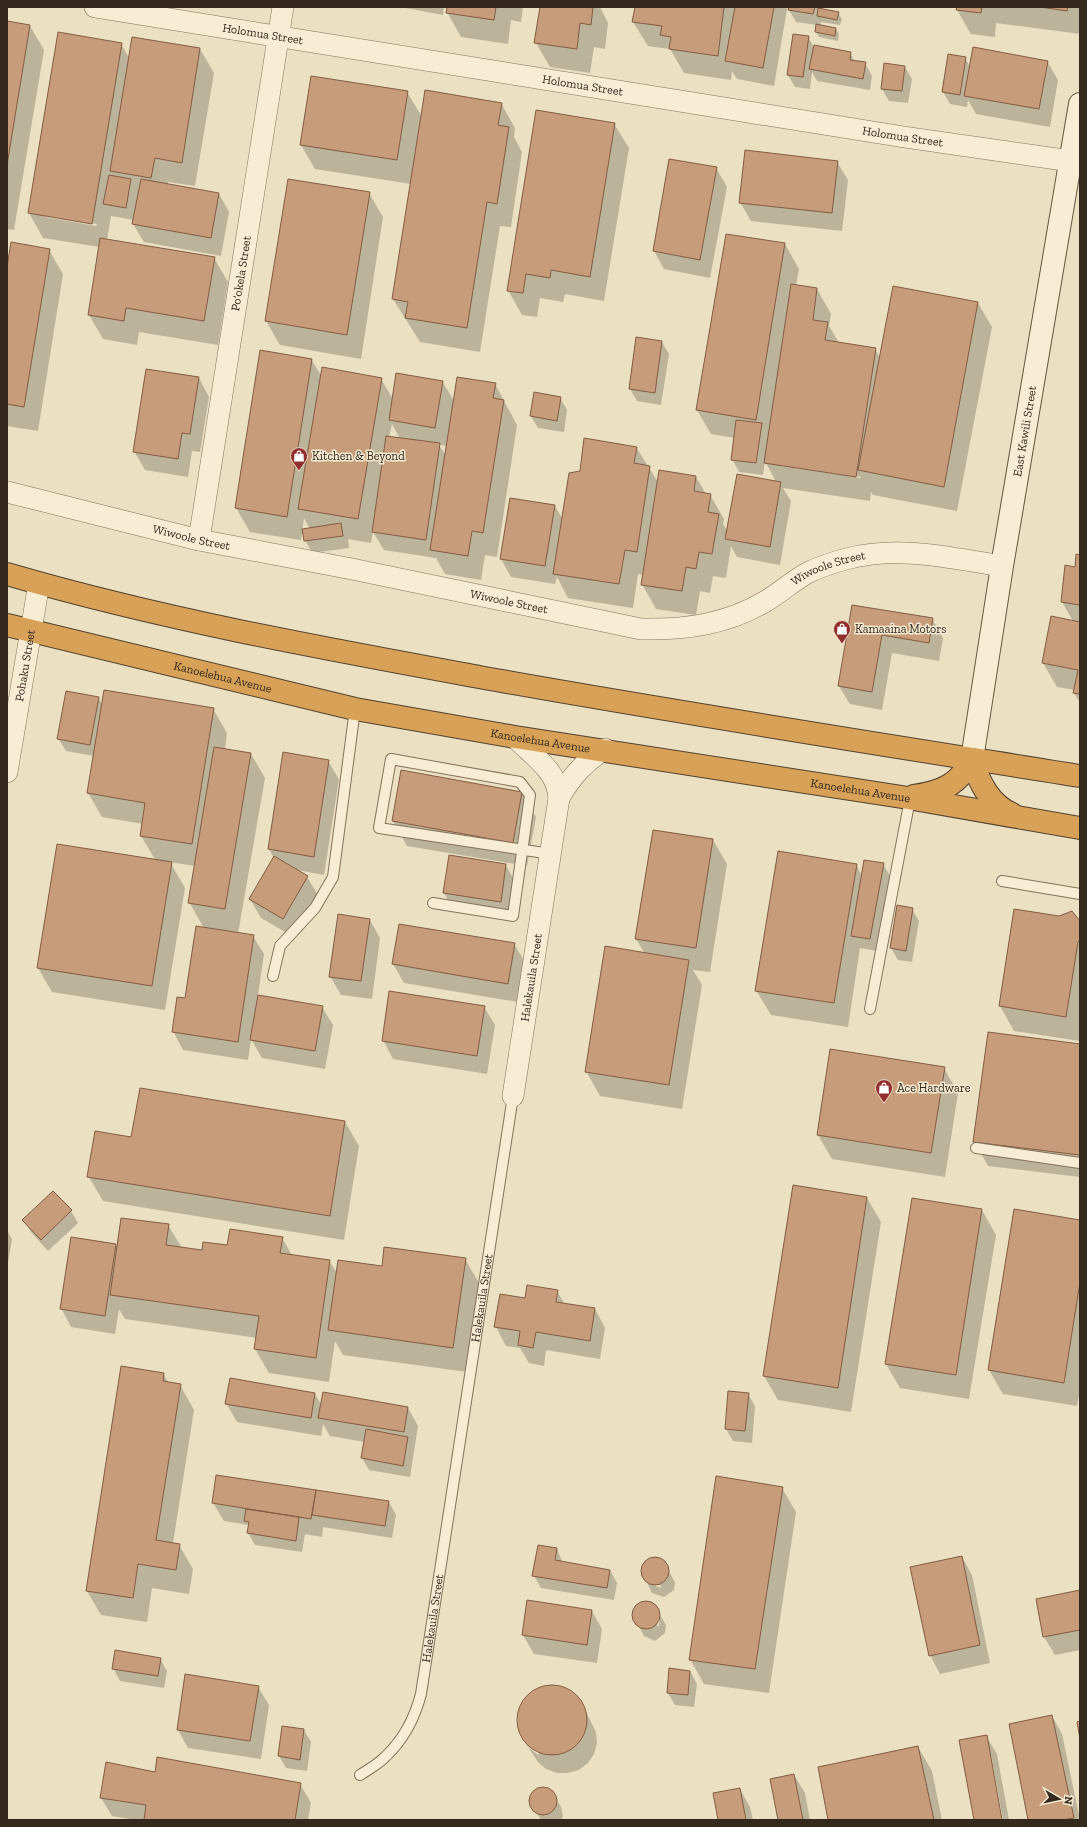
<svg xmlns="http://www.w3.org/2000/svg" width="1087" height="1827" font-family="'Zilla Slab',serif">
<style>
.shadow{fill:#0003;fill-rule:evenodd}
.building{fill:#c79c7a;stroke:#825c42}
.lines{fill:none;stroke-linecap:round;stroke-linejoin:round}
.lane-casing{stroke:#84715a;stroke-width:12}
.street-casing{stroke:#84715a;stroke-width:22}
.secondary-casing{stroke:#66533e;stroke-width:24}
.highway-casing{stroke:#52402f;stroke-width:24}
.lane{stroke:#f7edd5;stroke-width:10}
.street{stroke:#f7edd5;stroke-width:21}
.secondary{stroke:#f7edd5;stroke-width:22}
.highway{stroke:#d7a157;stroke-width:22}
.labels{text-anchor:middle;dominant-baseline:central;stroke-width:3;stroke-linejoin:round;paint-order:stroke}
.street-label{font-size:12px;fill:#35291e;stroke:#f3ead1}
.poi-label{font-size:12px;fill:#35291e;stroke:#f3ead1;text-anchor:start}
</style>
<rect width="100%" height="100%" fill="#ebe0c2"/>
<path class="shadow" d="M400,7H444L443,15Z
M448,7H523L521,22L511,20L508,44L461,37L447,12Z
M541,7H600L608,23L605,49L594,47L590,73L550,67L536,43Z
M636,7H786L787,9L774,86L737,79L732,71L731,80L684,73L670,49L648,46L633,22Z
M790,7H823V10L838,13L842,19L840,25L821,22L820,26L836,29L839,34L838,41L819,37L816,32L817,25L796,22L789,10Z
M952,7H1080V34L996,23L995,37L971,34L957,10L958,8Z
M7,22L30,26L44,50L14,230L7,229Z
M59,33L121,44L129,58L200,49L214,73L195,186L168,182V185L219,194L229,212L221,256L144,242L133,224L134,220L111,216L107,240L214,258L228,282L218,345L139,332L137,345L103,339L89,315L100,247L43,238L29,213ZM45,215L97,224L96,226L45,217Z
M808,37L813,46L850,53L855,62L865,63L872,76L870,90L817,81L812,72L810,89L795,87L788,75Z
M965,58L970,67L1047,61L1058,80L1050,127L976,114L968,100L967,107L950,104L943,92Z
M905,67L912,79L908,103L889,101L882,89Z
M407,92L422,117L501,103L515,128L514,137L522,152L511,227L500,226L480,352L420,342L393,299L411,184L315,169L301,145Z
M614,124L629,148L604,301L565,294L563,302L540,298L537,317L522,315L508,290Z
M837,162L848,180L842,231L751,221L740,202Z
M716,168L727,187L710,278L664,269L654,251Z
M369,193L383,217L361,359L280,345L266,321Z
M785,244L799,269L796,286L817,289L831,314L829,326L839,343L875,349L880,358L893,287L978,303L992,327L957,511L873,495L871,492L870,501L783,488L791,501L780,565L737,557L731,546L726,578L713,576L710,593L700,591L696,615L656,609L642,584L644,575L638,574L633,608L568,598L557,577L555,584L511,577L501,559L555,506L563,520L581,472L636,447L658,482L696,477L706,494L710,495L724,519L723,524L728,532L776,482L765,461L763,475L739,472L732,459L735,438L711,434L697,410ZM781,464L861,477V478L781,466Z
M49,250L63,274L38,431L7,426V273Z
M662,342L669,354L661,405L637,401L630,389Z
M311,359L322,377L381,379L393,399L442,381L454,401L495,384L517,425L497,557L485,555L481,580L445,574L436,558L384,550L373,532L371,543L348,539L349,548L312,553L305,540L310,529L304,518L301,540L250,532L236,508ZM392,424L400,439L389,437ZM439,445L447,446L446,456Z
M199,378L209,397L200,452L192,451L188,477L145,470L134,451Z
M560,398L567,410L564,432L538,428L531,416Z
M1080,556V703L1074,693L1075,690L1057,687L1043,663L1073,621L1062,602Z
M853,606L932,619L943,638L939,661L892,653L882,710L850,704L839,686Z
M99,698L102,705L213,709L227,733L225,750L251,754L265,778L238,934L253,936L264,954L258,995L322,1007L333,1025L325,1069L262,1058L251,1039L248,1060L183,1050L173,1031L185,999L204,928L189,902L195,866L170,862L185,888L165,1010L52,992L38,968L156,861L141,836L143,824L102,817L88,793L94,756L66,751L58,738Z
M284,754L328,761L339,779L324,875L297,870L307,877L318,895L294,937L261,918L250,899L274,858L269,849Z
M402,772L522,793L536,817L527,866L407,846L393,821Z
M713,840L727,864L710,972L693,970L702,985L682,1109L600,1096L586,1071L645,954L636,939Z
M505,864L516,883L511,920L455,912L444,893Z
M883,864L890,876L877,951L860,948L848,1027L771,1015L756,990L856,865L862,876Z
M912,909L919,921L912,962L898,960L891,948Z
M1015,910L1080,922V1041L1014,1031L1000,1006Z
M370,920L380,938L372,999L341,995L330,976Z
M514,944L525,962L518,1002L404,983L393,964Z
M484,1007L495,1025L487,1074L393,1059L383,1040Z
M1080,1045V1177L988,1166L974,1141Z
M944,1068L958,1093L945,1177L832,1159L818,1135Z
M345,1122L359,1146L344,1240L103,1201L89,1177Z
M53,1192L71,1211L78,1223L48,1251L31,1232L24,1220Z
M867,1198L881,1222L851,1412L778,1400L764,1376Z
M982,1210L996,1235L969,1399L900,1388L886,1364Z
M1080,1221V1390L1077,1406L1003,1394L989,1370Z
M168,1225L182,1248L203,1252L282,1238L292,1255L329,1261L337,1273L465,1259L479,1283L467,1372L343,1355L335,1341L329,1382L269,1373L255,1349L257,1338L125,1319L119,1309L115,1334L71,1327L61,1308L116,1245L118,1249Z
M7,1230L12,1239L7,1269Z
M557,1291L565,1305L595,1309L605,1328L600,1359L546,1350L544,1366L529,1363L520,1348L506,1346L496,1327L526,1299Z
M163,1373L169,1384L180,1385L194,1410L173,1543L179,1545L193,1569L189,1594L152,1588L147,1622L101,1615L87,1591Z
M315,1394L322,1406L408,1408L418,1426L410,1477L369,1470L362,1458L365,1442L330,1436L323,1424L321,1436L237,1422L226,1403Z
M748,1394L755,1406L752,1443L733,1441L726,1429Z
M782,1488L796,1512L769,1693L704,1684L690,1659Z
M316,1491L389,1502L396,1515L392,1538L323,1527L322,1537L305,1534L302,1552L255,1545L248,1533V1525L224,1521L213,1503Z
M557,1549L563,1563L610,1570L617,1583L614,1600L541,1588L534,1576Z
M962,1557L972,1575L990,1663L940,1674L930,1655Z
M655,1558L663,1561L675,1582L674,1590L664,1597L652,1593L642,1572L644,1564ZM648,1581L661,1586V1588L648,1583Z
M1080,1591V1650L1055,1655L1044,1637L1037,1600Z
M528,1601L592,1611L602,1629L597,1663L534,1654L523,1635Z
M647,1602L654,1605L660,1615H658L657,1626H659L660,1615L666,1625L665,1633L655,1641L644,1636L633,1615L636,1607Z
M160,1659L167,1671L164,1688L120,1681L113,1668Z
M690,1671L697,1684L694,1707L675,1705L668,1693Z
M553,1686L564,1688L573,1694L581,1702L596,1732L597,1743L594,1754L588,1763L579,1770L568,1773H557L546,1769L538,1762L528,1747L538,1755L539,1753L528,1744V1747L521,1734L518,1723L519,1712L524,1701L531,1693L541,1687Z
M258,1687L269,1705L261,1759L188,1748L178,1730Z
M1052,1716L1062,1734L1080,1820H1029Z
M283,1727L304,1730L311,1742L307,1771L286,1768L279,1756Z
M986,1736L997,1754L1009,1820H1003L991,1754H989L1001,1820H975Z
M918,1747L932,1771L942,1820H829Z
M155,1773L300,1784L311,1803L308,1820H136L112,1816L101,1798Z
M794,1775L805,1793L810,1820H779Z
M544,1788L554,1795L561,1807L563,1816L561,1820H541L530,1802L536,1790Z
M740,1789L750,1807L753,1820H719Z"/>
<path class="building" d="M447,7H496L494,20L446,13Z
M540,7H593L591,25L580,23L577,49L534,43Z
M635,7H724L718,56L669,49L671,37L660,35L662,26L632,22Z
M735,7H774L763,68L725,61Z
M789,7H815L813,14L788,10Z
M957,7H982L981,13L956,10Z
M1040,7H1068L1067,11Z
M818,8L839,12L837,20L817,16Z
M7,21L30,25L7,165Z
M816,24L836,28L835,36L815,32Z
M58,32L122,43L92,224L28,213Z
M793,34L809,36L803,77L787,75Z
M132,37L200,48L182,163L155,158L151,178L110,171Z
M814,45L851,52L850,60L866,62L863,79L809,69Z
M973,47L1048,61L1039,109L964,96Z
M948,54L966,57L960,95L942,92Z
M884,63L905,66L902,91L881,89Z
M311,76L408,91L397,160L300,145Z
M425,90L502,103L498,125L509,127L497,204L487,202L467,328L405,318L408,302L392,299Z
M536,110L615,123L590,277L551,270L550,278L526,274L523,293L507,291Z
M745,150L838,161L832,213L739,203Z
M669,159L717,167L700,260L653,251Z
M109,175L131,179L126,208L103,204Z
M141,179L219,193L211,238L132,224Z
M288,179L370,192L347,335L265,321Z
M726,234L785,243L756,420L696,410Z
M100,238L215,257L204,321L126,308L124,321L88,315Z
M11,242L50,249L24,407L7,404V267Z
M791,284L817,288L813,320L828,322L825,340L876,348L856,477L764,463Z
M893,286L978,302L944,487L858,470Z
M636,337L662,341L655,393L629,389Z
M260,350L312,359L287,517L235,508Z
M322,367L382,378L358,519L298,509Z
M146,369L199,377L190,434L182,433L178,459L133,452Z
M396,373L443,381L435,428L389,420Z
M457,377L496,383L493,398L504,400L483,533L472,531L468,556L430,550Z
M534,392L561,397L557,421L530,416Z
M736,420L762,423L756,463L731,460Z
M386,436L440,443L426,540L372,532Z
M584,438L637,447L634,463L650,466L637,552L625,550L619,584L553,574L569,473L580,471Z
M659,470L696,476L694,491L711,494L708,512L719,514L712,554L699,552L696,569L686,567L682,591L641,585Z
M737,474L781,482L770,547L725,539Z
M510,498L555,505L545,566L500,559Z
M341,523L343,536L304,541L302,529Z
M1076,554L1080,555V605L1061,602L1065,565L1075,567Z
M852,605L933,618L929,643L882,635L872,692L838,686Z
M1051,616L1080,622V694L1073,693L1078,670L1042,663Z
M104,690L214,708L192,844L140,836L145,803L87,793Z
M66,691L99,697L90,745L57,739Z
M214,747L251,753L225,909L188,903Z
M283,752L329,760L314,857L268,849Z
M401,770L522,792L513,843L392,821Z
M653,830L713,839L696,948L635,939Z
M57,844L172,862L152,986L37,968Z
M778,851L857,864L834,1003L755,991Z
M449,855L506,864L501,902L443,893Z
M274,856L308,876L283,919L249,899Z
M864,860L884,863L870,939L851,936Z
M897,905L913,908L906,951L890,948Z
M1014,909L1059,916L1072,911L1080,921V940L1078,942L1066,1017L999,1006Z
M338,914L370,919L361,981L329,977Z
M399,924L515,943L508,984L392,964Z
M196,926L254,935L238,1042L172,1032L177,997L185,998Z
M605,946L689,960L669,1085L585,1072Z
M389,991L485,1006L477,1056L382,1041Z
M258,995L323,1006L315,1051L250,1040Z
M988,1032L1080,1044V1155L973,1142Z
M830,1049L945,1067L931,1153L817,1135Z
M140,1088L345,1121L330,1216L87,1177L95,1131L131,1137Z
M793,1185L867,1197L838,1388L763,1376Z
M53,1191L72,1210L41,1240L22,1220Z
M912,1198L982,1209L956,1375L885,1364Z
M1014,1209L1080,1220V1282L1064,1383L988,1370Z
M121,1218L169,1224L166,1245L202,1250L203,1242L227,1245L230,1229L283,1237L280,1253L330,1260L316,1358L254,1349L259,1316L110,1295Z
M71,1237L116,1244L105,1316L60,1309Z
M384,1247L466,1258L453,1348L328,1330L338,1260L382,1266Z
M527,1285L558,1290L556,1302L595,1308L590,1341L536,1332L533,1348L518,1345L520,1331L494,1327L500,1294L525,1298Z
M121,1366L164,1373L163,1381L181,1384L156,1540L180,1544L176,1570L138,1564L133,1598L86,1591Z
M230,1378L315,1393L311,1418L225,1404Z
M728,1391L749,1393L745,1431L725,1429Z
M323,1392L408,1407L404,1432L318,1418Z
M366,1429L408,1437L403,1466L361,1458Z
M216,1475L316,1490L311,1519L212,1503Z
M716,1476L783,1487L755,1669L689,1660Z
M316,1490L389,1501L385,1526L312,1515Z
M246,1509L299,1517L296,1541L247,1533L249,1522L244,1521Z
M538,1545L557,1548L555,1560L610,1570L607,1588L532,1576Z
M962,1556L980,1645L929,1656L910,1567Z
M641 1571a14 14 0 1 1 28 0a14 14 0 1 1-28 0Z
M1080,1590V1630L1043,1637L1036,1599Z
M527,1600L592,1610L587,1645L522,1635Z
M632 1615a14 14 0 1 1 28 0a14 14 0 1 1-28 0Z
M115,1650L161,1658L158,1676L112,1669Z
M669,1668L690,1671L688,1695L667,1693Z
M185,1674L259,1686L250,1741L177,1730Z
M517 1720a35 35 0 1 1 70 0a35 35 0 1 1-70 0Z
M1052,1715L1074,1818L1063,1820H1028L1009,1724Z
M1080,1721V1739L1077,1722Z
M282,1726L304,1729L300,1760L278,1756Z
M987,1735L1002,1820H974L959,1740Z
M918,1746L934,1820H828L818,1767Z
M157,1757L301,1783L295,1820H144L146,1805L100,1798L106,1762L155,1772Z
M794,1774L803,1820H778L770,1779Z
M529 1801a14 14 0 1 1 28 0a14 14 0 1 1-28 0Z
M740,1788L746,1820H718L713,1793Z"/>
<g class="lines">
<g class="lane-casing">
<g id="lane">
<path d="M1002,881L1080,894"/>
<path d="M433,903L513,916L530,795L520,782L391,759L379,828L551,854"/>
<path d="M273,976L280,946L315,908L333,877L355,709"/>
<path d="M870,1009L910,799"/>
<path d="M976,1148L1080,1163"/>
<path id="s1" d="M360,1775C369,1769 379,1764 386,1756C403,1740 415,1717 421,1694L513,1096"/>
</g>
</g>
<g class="street-casing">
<g id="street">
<path id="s2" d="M95,7L904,137L1071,161"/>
<path id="s3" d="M7,492L199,540L352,569L641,629C686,630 728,624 766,601C781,592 794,580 809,572C820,567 835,562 846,559C899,545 950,558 1002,566"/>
<path id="s4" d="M199,540L283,7"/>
<path id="s5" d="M7,772L39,583"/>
<path d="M559,798C571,777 584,762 605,749"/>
<path id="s6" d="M513,1096L559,798C557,769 533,757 515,737"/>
</g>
</g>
<g class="secondary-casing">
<g id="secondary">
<path id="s7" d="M972,759L1002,566L1080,104"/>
</g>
</g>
<g class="highway-casing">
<g id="highway">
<path d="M7,574C161,619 321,648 479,677C679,713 879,744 1080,776"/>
<path id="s8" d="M7,625L355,709L515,737L902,797L1080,828"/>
<path d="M972,759C979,782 989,804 1012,814"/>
<path d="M914,796C943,792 959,784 972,759"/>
</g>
</g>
<use href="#lane" class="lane"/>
<use href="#street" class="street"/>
<use href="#secondary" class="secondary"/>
<use href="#highway" class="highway"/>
</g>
<defs>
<g id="shop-pin" transform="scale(0.9)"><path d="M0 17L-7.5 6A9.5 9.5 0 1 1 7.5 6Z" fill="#902f2e" stroke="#f3ead1"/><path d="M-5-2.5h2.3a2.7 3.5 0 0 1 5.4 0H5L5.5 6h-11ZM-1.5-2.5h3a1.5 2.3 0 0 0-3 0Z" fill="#fff"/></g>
</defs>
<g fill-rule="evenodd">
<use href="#shop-pin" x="299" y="456"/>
<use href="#shop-pin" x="842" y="629"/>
<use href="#shop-pin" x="884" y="1088"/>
</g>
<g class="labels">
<g class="street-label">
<text stroke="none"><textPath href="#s2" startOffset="170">Holomua Street</textPath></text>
<text stroke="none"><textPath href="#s2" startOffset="494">Holomua Street</textPath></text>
<text stroke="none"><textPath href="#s2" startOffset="818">Holomua Street</textPath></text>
<text stroke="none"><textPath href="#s4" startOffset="270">Po‘okela Street</textPath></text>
<text stroke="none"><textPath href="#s7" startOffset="332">East Kawili Street</textPath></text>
<text stroke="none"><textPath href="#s3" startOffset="190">Wiwoole Street</textPath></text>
<text stroke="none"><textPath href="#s3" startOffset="850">Wiwoole Street</textPath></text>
<text stroke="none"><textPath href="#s3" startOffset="514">Wiwoole Street</textPath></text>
<text stroke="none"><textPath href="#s5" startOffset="108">Pohaku Street</textPath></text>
<text stroke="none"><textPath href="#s8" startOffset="222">Kanoelehua Avenue</textPath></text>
<text stroke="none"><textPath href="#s8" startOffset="546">Kanoelehua Avenue</textPath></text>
<text stroke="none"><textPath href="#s8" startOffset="870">Kanoelehua Avenue</textPath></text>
<text stroke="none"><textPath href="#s6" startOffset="120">Halekauila Street</textPath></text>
<text stroke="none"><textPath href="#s1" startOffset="505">Halekauila Street</textPath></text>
<text stroke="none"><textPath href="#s1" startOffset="181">Halekauila Street</textPath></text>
</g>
<g class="poi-label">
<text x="312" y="456">Kitchen &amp; Beyond</text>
<text x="855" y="629">Kamaaina Motors</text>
<text x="897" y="1088">Ace Hardware</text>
</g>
</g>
<rect width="1087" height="1827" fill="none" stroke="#35291e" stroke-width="16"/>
<g transform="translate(1059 1799) rotate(99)" stroke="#f3ead1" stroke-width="3" paint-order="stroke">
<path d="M0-3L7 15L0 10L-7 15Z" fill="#35291e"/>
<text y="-6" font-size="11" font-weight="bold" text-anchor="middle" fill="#35291e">N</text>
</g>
</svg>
